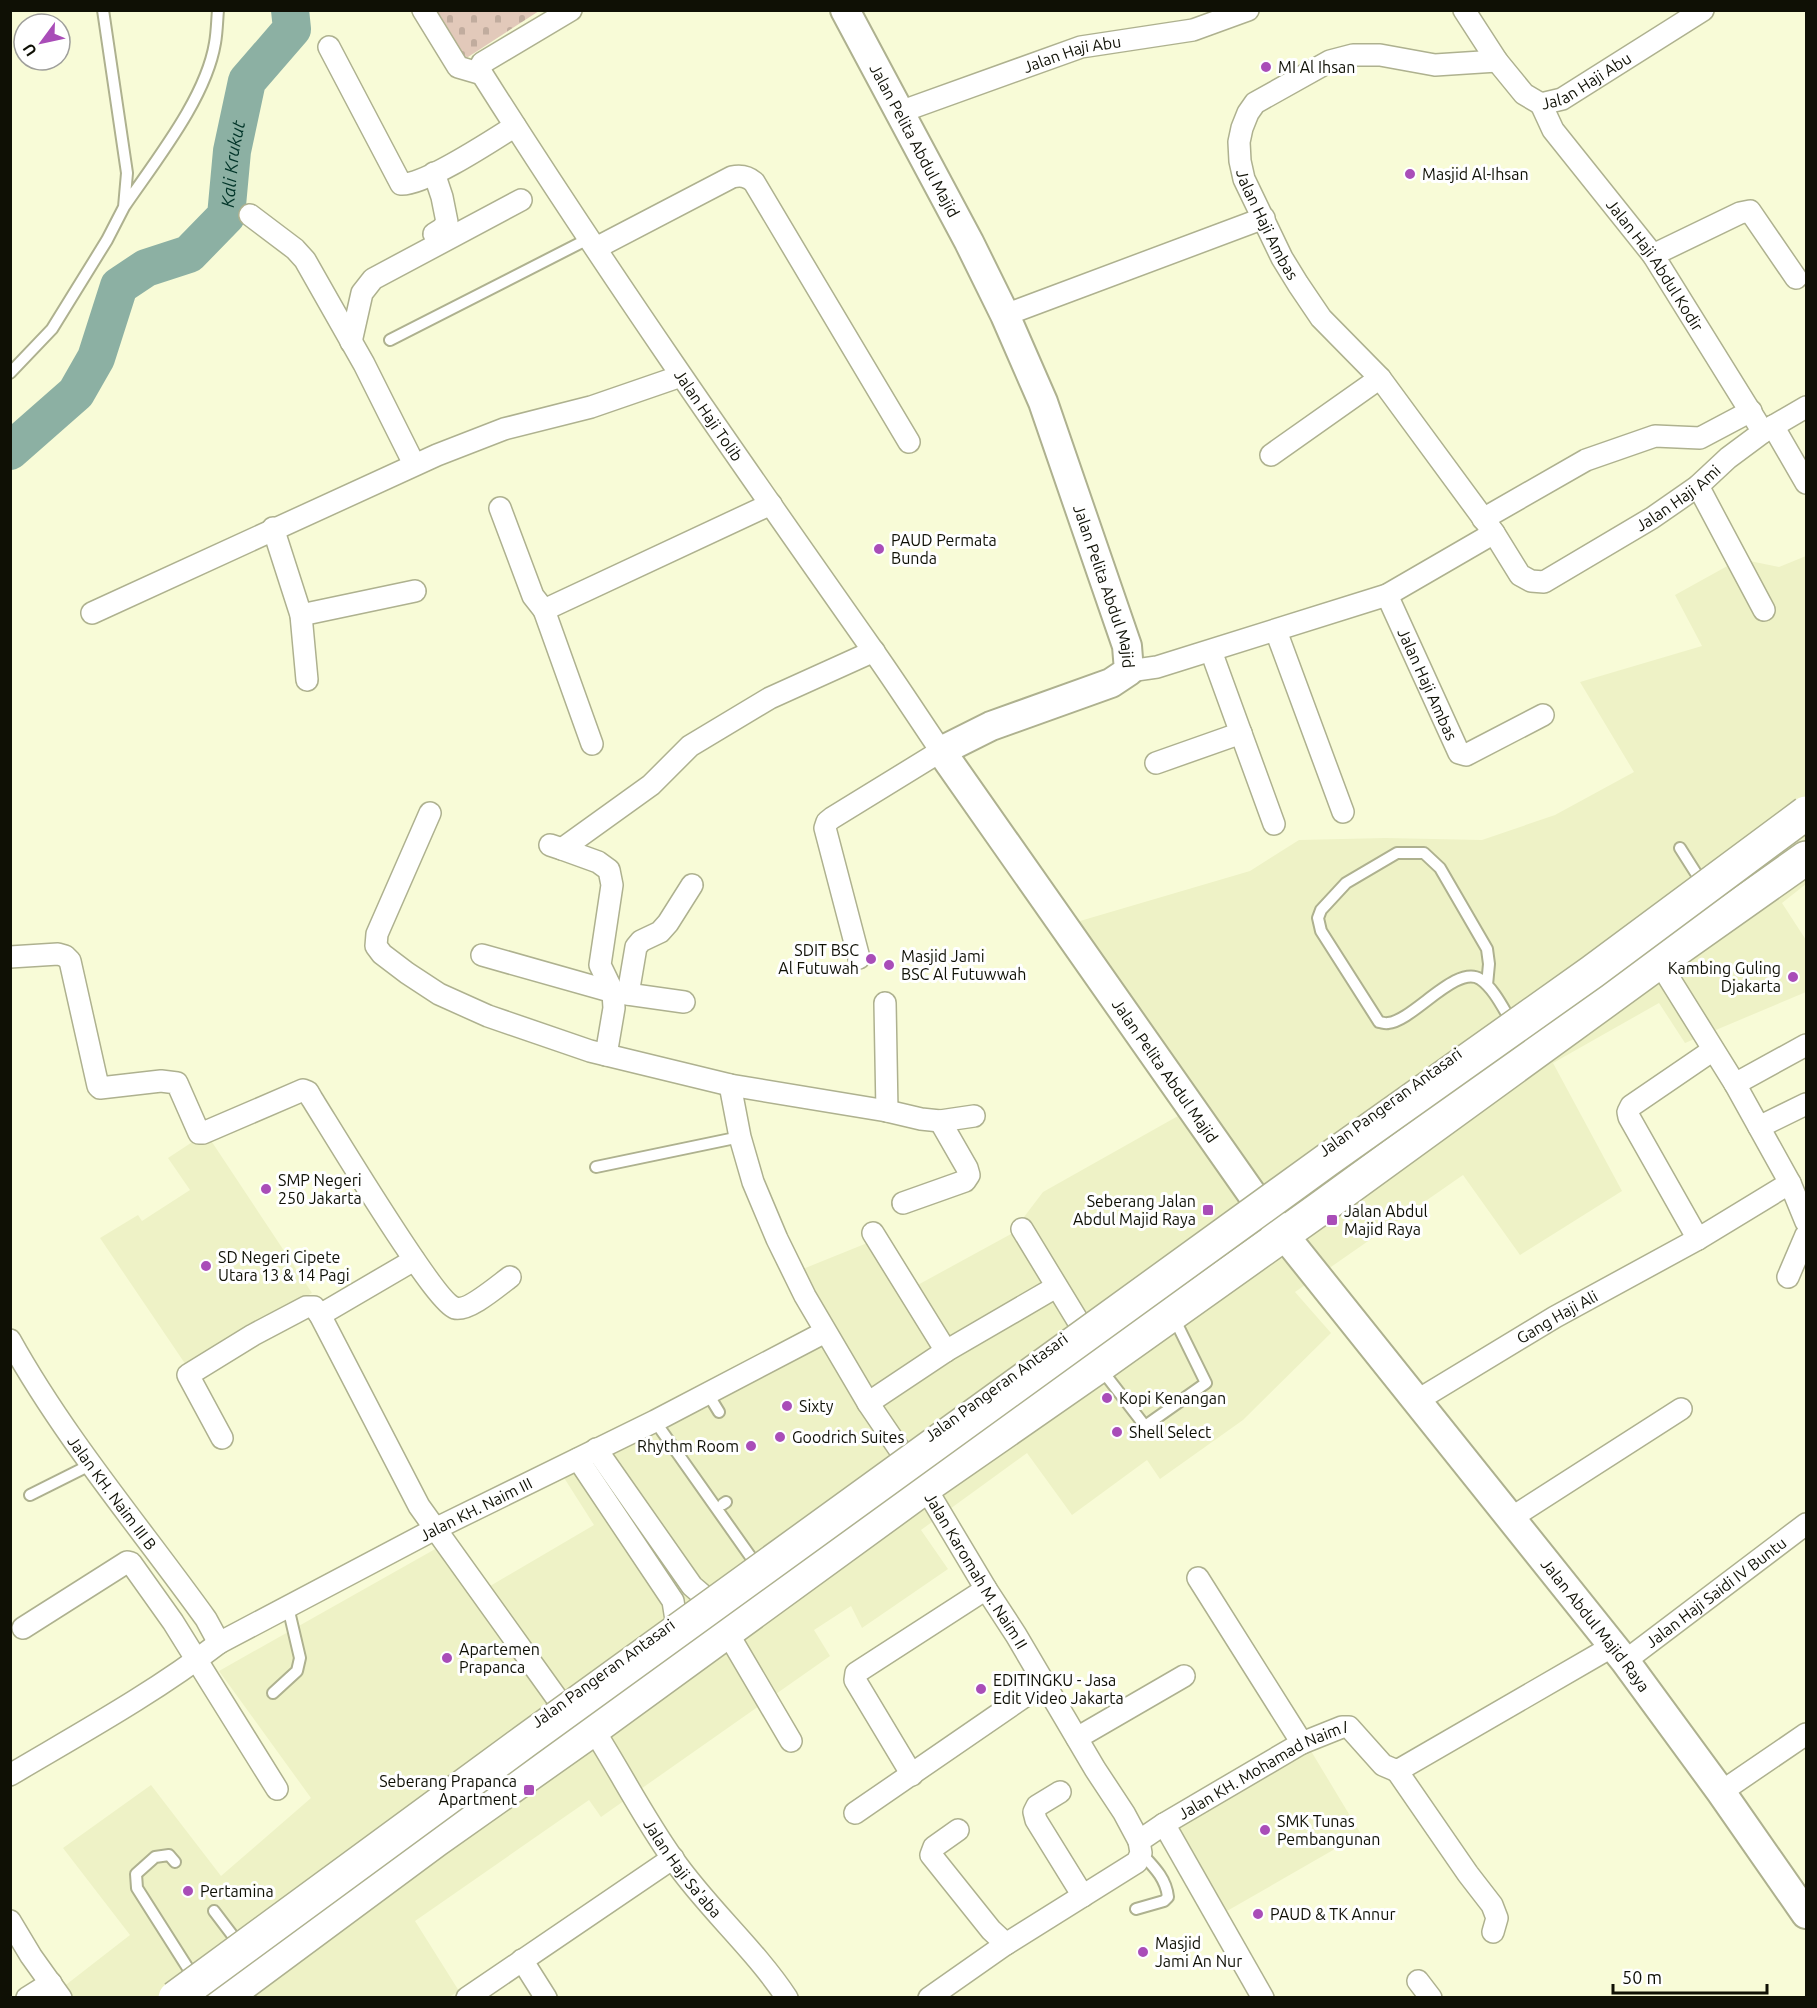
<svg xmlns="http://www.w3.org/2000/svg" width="1817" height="2008" font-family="Ubuntu,sans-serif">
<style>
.built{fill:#eef2c6}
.cemetery{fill:url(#cemetery-stones)}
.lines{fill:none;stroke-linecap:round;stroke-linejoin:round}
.river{stroke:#8cb0a3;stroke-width:38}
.lane-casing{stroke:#aeb18f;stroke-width:14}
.street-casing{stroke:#aeb18f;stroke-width:24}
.secondary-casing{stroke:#aeb18f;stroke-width:32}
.primary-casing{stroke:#aeb18f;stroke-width:36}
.lane{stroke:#fff;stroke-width:10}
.street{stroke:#fff;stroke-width:21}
.secondary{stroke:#fff;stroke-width:28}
.primary{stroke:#fff;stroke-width:33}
.primary-bridge-casing{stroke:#aeb18f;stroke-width:36;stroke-linecap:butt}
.primary-bridge{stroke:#fff;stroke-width:33}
.poi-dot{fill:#a94db8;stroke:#fff;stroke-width:2}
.labels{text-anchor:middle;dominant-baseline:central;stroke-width:6;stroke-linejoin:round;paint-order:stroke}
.street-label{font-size:16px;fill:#0f1005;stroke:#fff}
.poi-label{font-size:16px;fill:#0f1005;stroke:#fff;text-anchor:start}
.water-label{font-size:18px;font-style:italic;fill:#003428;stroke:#fff}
</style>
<defs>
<pattern id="cemetery-stones" width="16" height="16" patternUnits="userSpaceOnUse" patternTransform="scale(1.5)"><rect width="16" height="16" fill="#e2c9ba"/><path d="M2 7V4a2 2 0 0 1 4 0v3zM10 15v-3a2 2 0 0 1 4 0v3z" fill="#c1ac9e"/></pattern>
</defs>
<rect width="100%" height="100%" fill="#f8fbd7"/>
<path class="built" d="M1806,556V884L1782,903L1806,940V992L1685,1043L1659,1003L1553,1063L1622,1191L1520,1255L1463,1175L1295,1292L1331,1333L1243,1420L1160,1479L1147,1460L1072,1515L1027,1453L921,1530L948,1569L862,1628L851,1606L814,1630L830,1656L601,1817L589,1800L415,1921L459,1991L449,1997L39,1998L67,1984L130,1935L63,1848L151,1785L221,1876L311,1798L219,1671L437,1548L480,1592L594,1525L561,1473L820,1342L788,1275L887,1235L914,1287L1011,1234L1043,1192L1178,1116L1063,926L1250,871L1299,840L1385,838L1482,840L1555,815L1634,772L1580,682L1702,646L1675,595L1740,559L1779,567Z
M206,1133L312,1293L188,1368L100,1238L138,1215L142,1221L190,1190L168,1158Z
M1308,1746L1361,1834L1220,1915L1169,1826Z"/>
<path class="cemetery" d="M431,11H539L465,59Z"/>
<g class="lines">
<path class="river" id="s1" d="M10,451L76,393L96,358L119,286L146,268L189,254L226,216L232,151L247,81L292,29L290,10"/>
<g class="lane-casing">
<path id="lane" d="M124,207C156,160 206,98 215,43C217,32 217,21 218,10
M390,340L590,238
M10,373L52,329L107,240L124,207L127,173L103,10
M1680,848L1699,878
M1487,985L1489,964L1487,949L1440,868L1424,853H1397L1346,883L1321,910L1318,918L1321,931L1379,1022C1382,1022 1385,1024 1388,1023C1413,1021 1456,964 1480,979C1492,987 1501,1004 1508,1016
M596,1167L740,1137
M1101,1369L1145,1426L1206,1383L1174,1318
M708,1394L719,1412
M659,1427L755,1563
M30,1495L92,1464
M723,1504L726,1502
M273,1693L297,1671L300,1658L288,1607
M175,1862L169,1855L155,1857L136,1874L137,1888L191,1973
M1136,1909L1164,1901L1168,1897C1166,1878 1153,1866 1141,1853
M214,1911L236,1940"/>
</g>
<g class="street-casing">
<g id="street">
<path d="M423,10L458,67L482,74"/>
<path id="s2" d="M571,10L482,63L480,69L482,74C606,270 739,460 872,649C896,683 918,717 941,751L832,818L827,822L825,828L859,958"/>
<path id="s3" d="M1464,10L1497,61L1524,94L1541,104L1562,99L1703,10"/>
<path d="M329,47L401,184C423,186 493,140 515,126"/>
<path id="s4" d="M1497,61L1435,65L1380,55H1353L1330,61L1255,103L1248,113L1242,128L1239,142L1240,161L1244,179L1282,258L1298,284L1321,318L1380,378L1494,533L1520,575L1531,581L1544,582L1652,518L1698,486L1728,458L1763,432L1806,407"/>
<path id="s5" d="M1541,104L1553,130L1653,255L1763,432"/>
<path id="s6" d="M900,112L1081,47L1193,30L1248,10"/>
<path d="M434,173L442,197L447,222L442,229L434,234"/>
<path d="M250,215L295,249L305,260L364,364L414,464"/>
<path d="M596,248L732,177C741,175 747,176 754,182L909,442"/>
<path d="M1653,255L1740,213L1750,211L1796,278"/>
<path d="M1005,315L1264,218"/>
<path d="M351,342L362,293L373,279L521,200"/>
<path d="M1773,426L1806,483"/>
<path d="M1271,455L1380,378"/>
<path d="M1698,486L1764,610"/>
<path d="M500,508L533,596L544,610"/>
<path d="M1483,519L1586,460L1655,436L1700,438L1751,411"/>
<path d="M273,528L301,615L307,680"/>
<path id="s7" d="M1387,595L1459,753L1466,755L1543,715"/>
<path d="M92,613L437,455L504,429L591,407L681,376"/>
<path d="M301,615L415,591"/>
<path d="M1276,631L1343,812"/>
<path d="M1211,651L1274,824"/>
<path d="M1129,671L1157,667L1387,595L1494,533"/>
<path d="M592,744L544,610L771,504"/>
<path d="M1156,763L1241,733"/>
<path d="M430,813L377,934L376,946L382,954L407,973L439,994L488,1016L590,1051L730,1085L887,1111L921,1119L940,1121L974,1116"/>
<path d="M550,845L562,849L651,785L690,746L770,698L874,651"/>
<path d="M562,849L598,862L609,870L612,885L600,965L613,992L614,1008L606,1055"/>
<path d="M482,955L613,992L684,1002"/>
<path d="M10,957L58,954L65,956L70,961L98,1086L100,1088L161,1081L177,1083L199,1133H203L303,1090L308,1092L312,1099C331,1129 434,1301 455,1308C468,1312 499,1285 510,1277"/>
<path d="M1659,962L1735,1084L1790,1183L1806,1222"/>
<path d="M628,994L636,947L641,941L660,932L668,923L692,885"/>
<path d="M885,1003L887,1111"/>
<path d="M1735,1084L1806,1045"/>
<path id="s8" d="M730,1085L740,1137L753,1182L777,1239L805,1296L868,1403L925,1487L986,1589L1016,1635L1095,1769L1124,1813L1139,1841"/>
<path d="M1759,1127L1806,1104"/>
<path d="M903,1203L965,1181L969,1175L967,1168L940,1121"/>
<path d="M1022,1229L1081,1326"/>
<path d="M873,1233L946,1351"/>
<path d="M1698,1239L1629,1117L1628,1112L1631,1106L1713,1050"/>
<path d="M1788,1277L1806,1235"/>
<path d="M320,1315L414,1260"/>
<path id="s9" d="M10,1340C65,1439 140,1527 206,1619L219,1643"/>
<path id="s10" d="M1418,1400L1555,1317L1698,1239L1790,1183"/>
<path d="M868,1403L946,1351L1056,1287"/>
<path d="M222,1438L188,1375L253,1335L306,1307H314L320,1315L419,1506L561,1704"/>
<path d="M596,1449L692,1586L706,1598"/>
<path d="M578,1459L673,1601L676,1620"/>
<path d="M1511,1518L1681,1409"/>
<path d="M1198,1578L1302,1743"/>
<path d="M23,1628L127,1562L131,1563L173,1622L277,1789"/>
<path d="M727,1632L791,1741"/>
<path id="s11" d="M1625,1661L1806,1524"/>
<path id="s12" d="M593,1729C620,1771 643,1817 673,1859C707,1908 754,1948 787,1998"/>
<path d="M1077,1738L1184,1676"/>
<path d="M1397,1771L1468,1874L1492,1905L1497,1918L1493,1932"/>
<path id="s13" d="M10,1775C81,1733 154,1693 219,1643L435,1529L655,1421L825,1332"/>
<path d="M912,1775L855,1680L856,1673L986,1589"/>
<path d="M1060,1792L1037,1806L1034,1812L1036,1820L1083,1896"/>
<path d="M1721,1792L1806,1734"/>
<path d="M855,1813L1044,1683"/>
<path d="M1164,1824L1263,1998"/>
<path d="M958,1830L934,1847L931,1855L991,1930L1006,1944"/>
<path d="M10,1921L31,1956L61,1998"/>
<path d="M522,1960L546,1998"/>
<path d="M1418,1981L1431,1998"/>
<path d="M27,1998L51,1983"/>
<path d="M467,1998L673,1858"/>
<path id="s14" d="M929,1998L1006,1944L1137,1862L1141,1853L1139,1841L1164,1824L1302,1743L1342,1727H1349L1383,1765L1397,1771L1613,1646"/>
</g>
</g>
<g class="secondary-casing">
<g id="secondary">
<path id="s15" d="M845,10L969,242L1005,315L1043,402L1127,646L1129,671L1111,683L991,726L941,751L1256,1200L1625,1661L1721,1792L1806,1914"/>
</g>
</g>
<g class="primary-casing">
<path id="primary" d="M223,1998L436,1840L593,1729L925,1487L1099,1366L1318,1210L1659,962L1806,858"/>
</g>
<use href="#lane" class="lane"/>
<use href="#street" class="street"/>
<use href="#secondary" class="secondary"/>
<use href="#primary" class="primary"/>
<g class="primary-bridge-casing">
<path id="primary-bridge" d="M175,1998L525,1741L1327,1160L1592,972L1806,813"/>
</g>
<use href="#primary-bridge" class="primary-bridge"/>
</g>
<g class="poi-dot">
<circle cx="1266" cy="67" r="6"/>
<circle cx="1410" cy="174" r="6"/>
<circle cx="879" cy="549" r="6"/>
<circle cx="871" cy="959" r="6"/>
<circle cx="889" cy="965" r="6"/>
<circle cx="1793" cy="977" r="6"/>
<circle cx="266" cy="1189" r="6"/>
<rect x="1202" y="1204" width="12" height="12" rx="3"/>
<rect x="1326" y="1214" width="12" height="12" rx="3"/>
<circle cx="206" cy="1266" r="6"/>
<circle cx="1107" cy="1398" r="6"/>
<circle cx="787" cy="1406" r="6"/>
<circle cx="1117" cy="1432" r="6"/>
<circle cx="780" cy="1437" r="6"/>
<circle cx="751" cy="1446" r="6"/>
<circle cx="447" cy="1658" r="6"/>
<circle cx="981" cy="1689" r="6"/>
<rect x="523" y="1784" width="12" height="12" rx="3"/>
<circle cx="1265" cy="1830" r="6"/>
<circle cx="188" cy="1891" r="6"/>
<circle cx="1258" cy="1914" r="6"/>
<circle cx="1143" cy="1952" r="6"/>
</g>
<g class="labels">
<g class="street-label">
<text stroke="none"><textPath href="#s6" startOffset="182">Jalan Haji Abu</textPath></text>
<text stroke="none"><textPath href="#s3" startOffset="174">Jalan Haji Abu</textPath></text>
<text stroke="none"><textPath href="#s15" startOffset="148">Jalan Pelita Abdul Majid</textPath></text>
<text stroke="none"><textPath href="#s4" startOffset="386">Jalan Haji Ambas</textPath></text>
<text stroke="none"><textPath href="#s5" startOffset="198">Jalan Haji Abdul Kodir</textPath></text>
<text stroke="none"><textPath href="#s2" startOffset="525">Jalan Haji Tolib</textPath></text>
<text stroke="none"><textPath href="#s4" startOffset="1004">Jalan Haji Ami</textPath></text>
<text stroke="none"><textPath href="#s15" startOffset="634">Jalan Pelita Abdul Majid</textPath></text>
<text stroke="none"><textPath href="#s7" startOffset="98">Jalan Haji Ambas</textPath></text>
<text stroke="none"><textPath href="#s15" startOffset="1318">Jalan Pelita Abdul Majid</textPath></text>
<text transform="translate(1390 1102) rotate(-36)">Jalan Pangeran Antasari</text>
<text stroke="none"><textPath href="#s10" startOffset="162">Gang Haji Ali</textPath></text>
<text transform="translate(996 1387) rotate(-36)">Jalan Pangeran Antasari</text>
<text stroke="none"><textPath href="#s9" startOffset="184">Jalan KH. Naim III B</textPath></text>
<text stroke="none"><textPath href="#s13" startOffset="537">Jalan KH. Naim III</textPath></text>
<text stroke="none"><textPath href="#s8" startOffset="549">Jalan Karomah M. Naim II</textPath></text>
<text stroke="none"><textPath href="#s11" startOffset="114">Jalan Haji Saidi IV Buntu</textPath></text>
<text stroke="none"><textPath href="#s15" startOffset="2020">Jalan Abdul Majid Raya</textPath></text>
<text transform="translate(603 1673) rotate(-36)">Jalan Pangeran Antasari</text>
<text stroke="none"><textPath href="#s14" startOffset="414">Jalan KH. Mohamad Naim I</textPath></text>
<text stroke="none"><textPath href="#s12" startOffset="166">Jalan Haji Sa'aba</textPath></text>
</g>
<g class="poi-label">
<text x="1278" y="67">MI Al Ihsan</text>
<text x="1422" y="174">Masjid Al-Ihsan</text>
<text x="891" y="540">PAUD Permata<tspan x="891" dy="18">Bunda</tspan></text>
<text x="859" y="950" text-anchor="end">SDIT BSC<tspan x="859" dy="18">Al Futuwah</tspan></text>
<text x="901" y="956">Masjid Jami<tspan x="901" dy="18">BSC Al Futuwwah</tspan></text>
<text x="1781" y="968" text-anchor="end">Kambing Guling<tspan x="1781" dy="18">Djakarta</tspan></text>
<text x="278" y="1180">SMP Negeri<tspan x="278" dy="18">250 Jakarta</tspan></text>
<text x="1196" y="1201" text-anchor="end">Seberang Jalan<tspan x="1196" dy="18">Abdul Majid Raya</tspan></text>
<text x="1344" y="1211">Jalan Abdul<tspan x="1344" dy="18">Majid Raya</tspan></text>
<text x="218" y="1257">SD Negeri Cipete<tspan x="218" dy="18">Utara 13 &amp; 14 Pagi</tspan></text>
<text x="1119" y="1398">Kopi Kenangan</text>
<text x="799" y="1406">Sixty</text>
<text x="1129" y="1432">Shell Select</text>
<text x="792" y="1437">Goodrich Suites</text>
<text x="739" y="1446" text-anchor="end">Rhythm Room</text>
<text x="459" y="1649">Apartemen<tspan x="459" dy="18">Prapanca</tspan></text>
<text x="993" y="1680">EDITINGKU - Jasa<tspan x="993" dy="18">Edit Video Jakarta</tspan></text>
<text x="517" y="1781" text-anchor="end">Seberang Prapanca<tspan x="517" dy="18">Apartment</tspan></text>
<text x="1277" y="1821">SMK Tunas<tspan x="1277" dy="18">Pembangunan</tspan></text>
<text x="200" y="1891">Pertamina</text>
<text x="1270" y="1914">PAUD &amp; TK Annur</text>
<text x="1155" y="1943">Masjid<tspan x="1155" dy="18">Jami An Nur</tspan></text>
</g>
<g class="water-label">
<text stroke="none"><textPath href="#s1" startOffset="387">Kali Krukut</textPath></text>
</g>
</g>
<rect width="1817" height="2008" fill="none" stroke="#0f1005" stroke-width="24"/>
<g transform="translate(42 42) rotate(237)"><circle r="28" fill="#ffffff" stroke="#9f9f9b" stroke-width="1.5"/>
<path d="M0-4.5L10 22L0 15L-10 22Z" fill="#a94db8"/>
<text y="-9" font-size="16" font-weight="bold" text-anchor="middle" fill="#0f1005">U</text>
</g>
<path d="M1613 1984v9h154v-9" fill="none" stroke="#0f1005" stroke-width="3"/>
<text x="1622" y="1984" font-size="18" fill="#0f1005" stroke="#ffffff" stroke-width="4.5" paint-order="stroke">50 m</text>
</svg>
